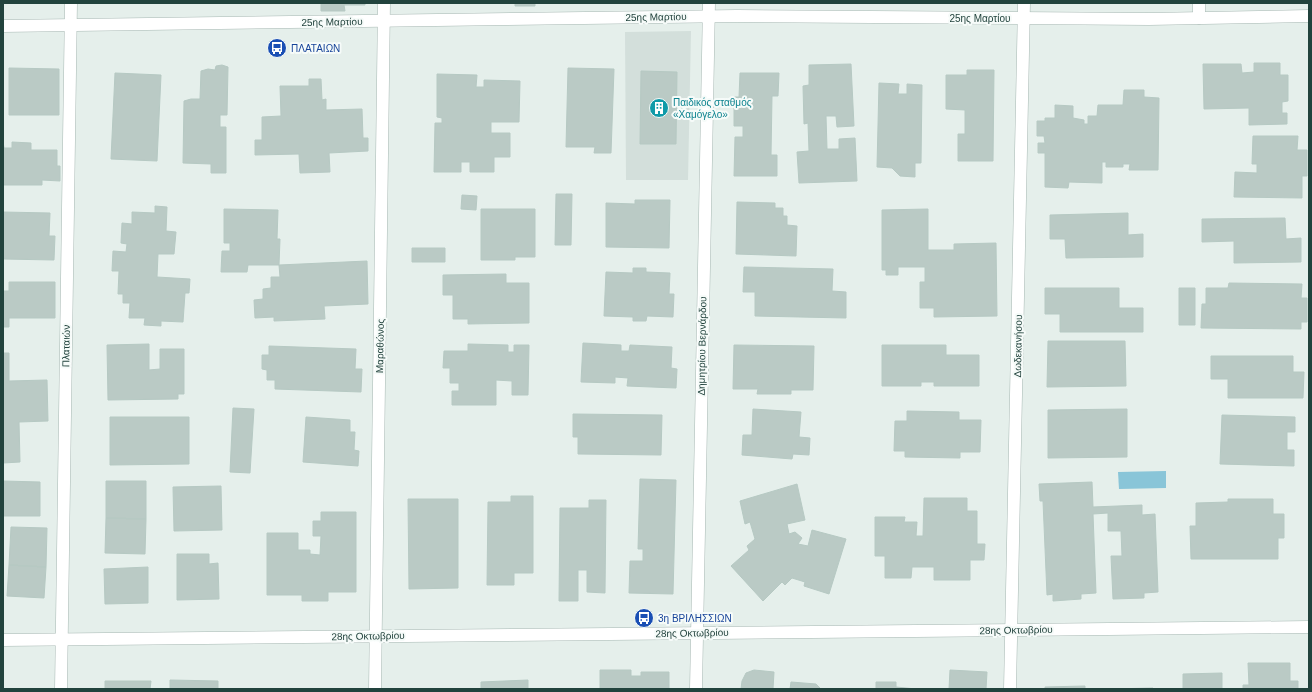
<svg xmlns="http://www.w3.org/2000/svg" width="1312" height="692" font-family="Arial,sans-serif">
<style>
.built{fill:#d3dfdb}
.water{fill:#89c5d8}
.building{fill:#bacac5;stroke:#b6c9c3}
.lines{fill:none;stroke-linecap:round;stroke-linejoin:round}
.minor-casing{stroke:#a7b8b3;stroke-width:13}
.tertiary-casing{stroke:#a7b8b3;stroke-width:13}
.minor{stroke:#fff;stroke-width:12}
.tertiary{stroke:#fff;stroke-width:12}
.labels{text-anchor:middle;dominant-baseline:central;stroke-width:4;stroke-linejoin:round;paint-order:stroke}
.street-label{font-size:10px;fill:#22433d;stroke:#f6fbf9}
.transit-label{font-size:10px;fill:#164399;stroke:#f6fbf9;text-anchor:start}
.culture-label{font-size:10px;fill:#0d838f;stroke:#f6fbf9;text-anchor:start}
</style>
<rect width="100%" height="100%" fill="#e5efeb"/>
<path class="built" d="M691,31L688,180H626L625,32Z"/>
<path class="water" d="M1166,471V488L1119,489L1118,472Z"/>
<path class="building" d="M321,3H365V5H344L345,11H321Z
M515,3H535V6H515Z
M1254,63H1280V75H1288V101L1282,102V113H1287V124L1249,125V108L1204,109L1203,64H1241L1242,73L1254,72Z
M851,64L854,126L837,127L836,116H826L827,149H839V139L855,138L857,181L799,183L797,152L809,151L808,123L804,124L803,86L809,85V65Z
M222,65L228,67L227,115H220V127H226V173H211V164L183,163L184,101L191,99H200L201,71L208,69L215,70L216,66Z
M9,68L59,69V115H9Z
M568,68L614,69L611,153H594L595,147H566Z
M967,70H994L993,161H958V134H965V110L946,109V75H967Z
M641,71L677,72L676,144H640Z
M115,73L161,75L157,161L111,159Z
M740,73H779L778,96H772L771,155H777V176H734L735,137H743V126H734V97H739Z
M437,74L477,75L476,87H484V80L520,81L519,122H491V133H510V157H494V172H470V162H461V172H434L435,123H442V118L437,117Z
M309,79H321L322,100L326,99V110L362,109L363,138H368V151L329,153L330,172L300,173L299,154L255,155V140H262V117L281,116L280,86H309Z
M879,83L899,84L898,94H907V84L922,85L921,163H915V177L900,176L892,168L877,167Z
M1124,90H1144V97L1159,98L1158,170H1129L1130,164H1123V167H1106V162H1102V183L1069,182L1068,188L1045,187V153H1038V143H1045L1044,136H1037V121H1045V118H1055V105L1073,106V118L1084,120V124H1088V116H1097L1098,105H1123Z
M1253,136H1298L1297,150H1307V176H1302V198L1234,197L1235,172L1257,173V164H1252Z
M3,142L4,148H12V142L31,143V150H57V166H60V181L42,180V185H3Z
M556,194H572L571,245H555Z
M462,195L477,196L476,210L461,209Z
M635,200H670L669,248L606,247V203L635,204Z
M737,202L775,203V208H783V216H787V225L797,226L796,256L736,254Z
M155,206L167,207L166,231L176,232L174,254H158L157,277L190,279L189,293H185L183,322L161,321V326L144,325L145,318H129L130,303H123V294H118L119,271H112L113,251L126,252L127,244L121,243L122,223L132,224V212L155,213Z
M224,209L278,210L277,239H280L279,265H248L247,272H221L222,251H230V243H224Z
M481,209H535V257H515V260H481Z
M928,209V250H954V244L996,243L997,316L934,317V308H920V282H925V267H898V275H886V270H882V210Z
M3,212L50,213L49,236H55L54,260L3,259Z
M1128,213V235L1143,234V257L1066,258L1065,239H1050V215Z
M1285,218L1286,239L1301,238V262L1234,263V241L1202,242V219Z
M412,248H445V262H412Z
M367,261L368,304L324,306L325,319L274,321V317L255,318L254,300L263,299V289L271,288V277H280L279,265Z
M744,267L833,269L832,291L846,292V318L755,316V292H743Z
M633,268H646V272L670,273L669,294H674L673,317L647,316L646,321H633V317L604,316L606,272L633,273Z
M506,274V283H529V323L468,324V319H453V295H443V275Z
M9,282H55V318H9V327H3V291H9Z
M1229,283L1302,284L1301,298H1307V322H1301V329L1201,328L1202,304H1206V288H1228Z
M1045,288H1119V308H1143V332H1060V314H1045Z
M1179,288H1195V325H1179Z
M1048,341H1125L1126,386L1047,387Z
M583,343L621,345V351H629L630,345L672,347L671,368L677,369L676,388L627,386L628,378L615,377V383L581,382Z
M149,344V370L160,369V349H184V394H178V399L108,400L107,345Z
M468,344L508,345V352H514V345H529L528,395H512V381L496,380V405H452V391H459V383H450V368H443L444,351H468Z
M734,345L814,346L813,390H791V394H757L758,389H733Z
M882,345H946V355H979V386H934V382H921V386H882Z
M269,346L356,349L355,369H362L361,392L275,389V380H267V370L262,369V355H269Z
M3,353H9V381L47,380L48,421L19,422L20,462L3,463Z
M1211,356H1293V372H1304L1303,398H1228V379H1211Z
M233,408L254,409L250,473L230,472Z
M753,409L801,412L799,437L810,438L809,455L793,454L792,459L742,455L743,435H752Z
M1127,409V457L1048,458V410Z
M907,411L959,412V420H981L980,452H960V458L905,457V451H894L895,421H907Z
M573,414L662,415L661,455L578,454V437H573Z
M1222,415L1295,417V432H1287V450H1294V466L1220,464Z
M110,417H189V464L110,465Z
M306,417L350,420V432H355L354,450L359,451L358,466L303,462Z
M640,479L676,480L673,594L629,593L630,561H643V549H638Z
M3,481L40,482V516H3Z
M106,481H146V519L106,518Z
M1092,482L1093,507L1142,505V515L1155,514L1158,592L1144,593V598L1113,599L1111,556H1122L1121,531H1108V513L1093,514L1096,593L1081,594V599L1053,601V594L1047,595L1043,501H1040L1039,484Z
M797,484L805,520L787,524L789,534L795,532L802,538L798,544L808,546L812,530L846,539L829,594L804,586L805,582L792,578L785,585L782,582L763,601L731,566L749,550L747,546L755,539L750,522L745,524L740,501Z
M221,486L222,530L174,531L173,487Z
M511,496H533V573H514V585H487L488,502H511Z
M924,498H967V511H977V544H985L984,560H970V580H934V567H912L911,578H885V556H875V517H905L904,522H917L916,536H923Z
M408,499H458V588L409,589Z
M1228,499H1273V514H1284V538H1278V559H1191L1190,526H1196V503L1228,502Z
M589,500H606L605,593L587,592V570H578V601H559L560,508H589Z
M321,512H356V592H328V601H302V595H267V533H298V550H310V554L320,555L321,536H313V521H321Z
M106,518L146,519L145,554L105,553Z
M11,527L47,528L46,567L9,565Z
M177,554H209V564L218,563L219,599L177,600Z
M9,565L46,567L44,598L7,596Z
M148,567V603L105,604L104,569Z
M1248,663H1290V681H1298V689H1243V685H1249Z
M600,670H631V676H641V672H669V689H600Z
M754,670L774,672L773,689H741L742,681L746,673Z
M950,670L987,672L986,689H949Z
M1222,673V689H1183V674Z
M170,680L218,681V689H170Z
M528,680V689H481V682Z
M105,681H151L150,689H105Z
M791,682L816,684L821,689H790Z
M876,682H896V687L916,689H876Z
M1085,686V689H1045V687Z
M1153,688V689H1111Z"/>
<g class="lines">
<g class="minor-casing">
<path id="minor" d="M1199,18V3
M61,689L71,3
M375,689L384,3
M696,689L709,3
M1010,689L1024,3"/>
</g>
<g class="tertiary-casing">
<path id="tertiary" d="M3,26L737,16L1149,19L1309,16
M3,640L1309,627"/>
</g>
<use href="#minor" class="minor"/>
<use href="#tertiary" class="tertiary"/>
</g>
<defs>
<g id="bus-disc" transform="scale(1)"><circle r="9.5" fill="#1a4fb4" stroke="#f6fbf9"/><path d="M-5-6H5V4H4V6H2V4H-2V6H-4V4H-5ZM-3.5-4V0h7V-4ZM-3.5 1.2v1.5H-2V1.2ZM2 1.2v1.5H3.5V1.2Z" fill="#fff"/></g>
<g id="building-disc" transform="scale(1)"><circle r="9.5" fill="#0f9aa8" stroke="#f6fbf9"/><path d="M-4-6H4V6H1V3H-1V6H-4ZM-2.5-4.3h1.7v1.8h-1.7ZM.8-4.3h1.7v1.8H.8ZM-2.5-1h1.7V.8h-1.7ZM.8-1h1.7V.8H.8Z" fill="#fff"/></g>
</defs>
<g fill-rule="evenodd">
<use href="#bus-disc" x="277" y="48"/>
<use href="#building-disc" x="659" y="108"/>
<use href="#bus-disc" x="644" y="618"/>
</g>
<g class="labels">
<g class="street-label">
<text transform="translate(656 17) rotate(-1)">25ης Μαρτίου</text>
<text x="980" y="18">25ης Μαρτίου</text>
<text transform="translate(332 22) rotate(-1)">25ης Μαρτίου</text>
<text transform="translate(66 346) rotate(-89)">Πλαταιών</text>
<text transform="translate(380 346) rotate(-89)">Μαραθώνος</text>
<text transform="translate(702 346) rotate(-89)">Δημητρίου Βερνάρδου</text>
<text transform="translate(1018 346) rotate(-89)">Δωδεκανήσου</text>
<text transform="translate(1016 630) rotate(-1)">28ης Οκτωβρίου</text>
<text transform="translate(692 633) rotate(-1)">28ης Οκτωβρίου</text>
<text transform="translate(368 636) rotate(-1)">28ης Οκτωβρίου</text>
</g>
<g class="transit-label">
<text x="291" y="48">ΠΛΑΤΑΙΩΝ</text>
<text x="658" y="618">3η ΒΡΙΛΗΣΣΙΩΝ</text>
</g>
<g class="culture-label">
<text x="673" y="102">Παιδικός σταθμός<tspan x="673" dy="12">«Χαμόγελο»</tspan></text>
</g>
</g>
<rect width="1312" height="692" fill="none" stroke="#22433d" stroke-width="8"/>
</svg>
